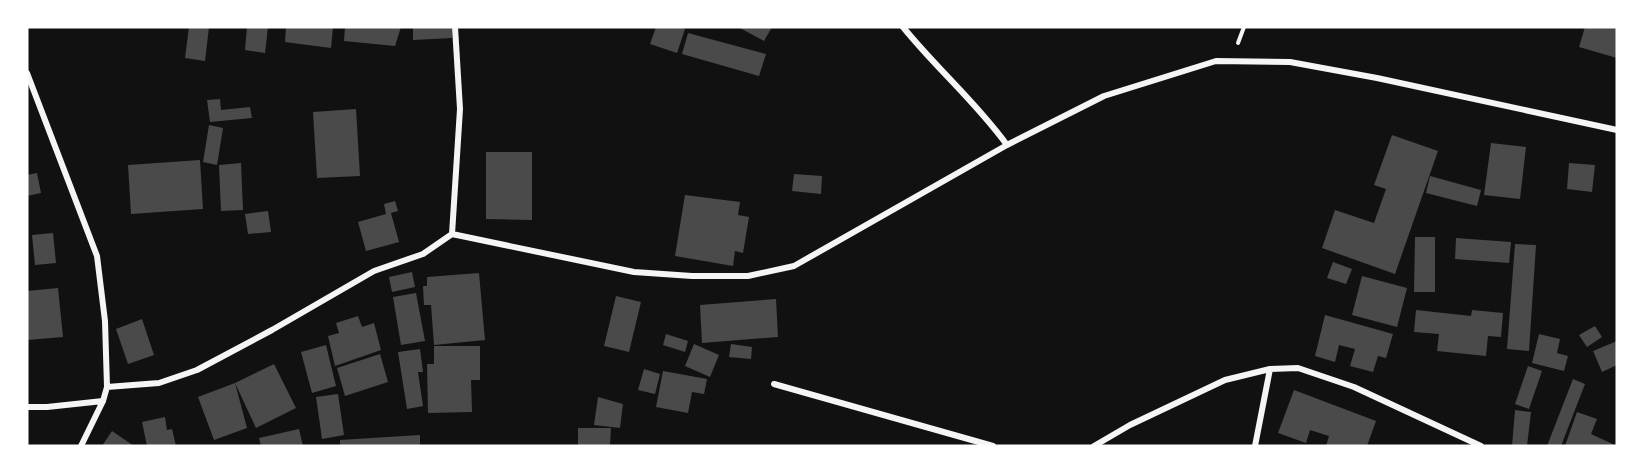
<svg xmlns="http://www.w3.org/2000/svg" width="1644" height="473" font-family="Roboto,sans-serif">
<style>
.building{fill:#4a4a4a}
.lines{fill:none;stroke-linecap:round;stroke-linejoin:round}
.path{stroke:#f5f5f5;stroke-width:4}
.minor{stroke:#f5f5f5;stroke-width:6}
</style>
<rect width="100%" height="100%" fill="#111"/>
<path class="building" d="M189,27H209L205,61L185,58Z
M247,27H268L265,53L245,50Z
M286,27H333L331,48L285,42Z
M345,27H401L395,46L344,41Z
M413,27H452V38L413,40Z
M656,27H678L685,29L677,53L650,44Z
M738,27H772L764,41Z
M1585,27H1617V58L1579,47Z
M688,33L766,54L759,76L682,54Z
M220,99L221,110L250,107L252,118L210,122L207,100Z
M356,109L360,176L317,178L313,112Z
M209,125L223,128L217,165L203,162Z
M1392,135L1438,151L1395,274L1322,248L1335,210L1374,223L1386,189L1374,185Z
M1491,143L1526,147L1520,199L1484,195Z
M486,152H532V220L486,219Z
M200,160L203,209L131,214L128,165Z
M241,163L243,210L221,211L219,165Z
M1569,163L1595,165L1592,192L1567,189Z
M37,173L41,193L27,196V175Z
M794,174L822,176L821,194L792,191Z
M1430,176L1481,190L1477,206L1426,193Z
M685,195L740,202L738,215L749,217L743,253L735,251L733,266L675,256Z
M395,201L398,211L391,213L399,242L366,251L358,222L386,214L384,204Z
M268,211L271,232L248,234L245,214Z
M53,233L56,263L35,265L32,235Z
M1415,237H1435V292H1414Z
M1456,238L1511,242L1509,263L1455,259Z
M1515,244L1536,245L1529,351L1507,349Z
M1333,262L1352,269L1346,284L1327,278Z
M412,272L415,287L392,292L389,277Z
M479,273L485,340L434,345L431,305H424L423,286H427V277Z
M1362,276L1407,288L1397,327L1352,315Z
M58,288L63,337L27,340V291Z
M416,293L425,341L401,345L393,297Z
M616,296L641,302L629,352L604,346Z
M776,299L778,337L702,343L700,305Z
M1416,310L1471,316L1472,310L1503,313L1501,337L1488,336L1486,356L1437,351L1439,334L1414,332Z
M1325,315L1393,334L1386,358L1378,356L1373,372L1350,366L1355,349L1339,345L1335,362L1315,356Z
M358,316L362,327L374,323L381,350L335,366L328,336L339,333L336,323Z
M142,319L154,355L128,364L116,329Z
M1595,326L1602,337L1587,347L1579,335Z
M666,334L688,341L685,352L663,345Z
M1539,334L1560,339L1557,353L1568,356L1564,371L1532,363Z
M1617,341V365L1602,372L1593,351Z
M694,344L719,355L710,377L685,366Z
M731,344L752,347L751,359L729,357Z
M326,345L336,386L312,393L301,352Z
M434,346H480V380H471L472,412L428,413L427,364H434Z
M420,349L423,372H418L423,406L407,409L398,352Z
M380,354L388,382L345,396L337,368Z
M274,364L296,408L256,428L235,383Z
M1528,366L1542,371L1529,409L1515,404Z
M644,369L660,374L655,394L638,390Z
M663,371L707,379L704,394L692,392L688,413L656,407Z
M1573,379L1585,384L1561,446H1547Z
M235,383L247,428L214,440L198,397Z
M1294,390L1376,421L1367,446H1326L1329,436L1310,430L1306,443L1278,433Z
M338,394L344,435L322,439L316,397Z
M598,397L623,404L620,428L594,425Z
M1515,410L1531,412L1527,446H1512Z
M1577,412L1597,419L1591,434L1617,446H1565Z
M165,417L167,430L172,429L176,446H147L142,422Z
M578,428H611L610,446H578Z
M299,429L303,446H261L259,438Z
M112,431L134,446H102Z
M420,435V446H340V440Z"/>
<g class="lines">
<path class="path" d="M1238,43L1244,27"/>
<path class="minor" d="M903,27C936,68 976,102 1007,145
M27,73L97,256L105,321L107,387L103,401L81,446
M452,234L460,109L455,27
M774,384L993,446
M107,387L159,383L197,370L272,330L374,271L423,254L452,234L634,272L692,276H748L794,266L1007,145L1104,96L1216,61L1290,62L1377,78L1617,130
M27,407H47L103,401
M1094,446L1130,425L1225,380L1270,369L1298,368L1354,387L1481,446
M1255,446L1270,369"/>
</g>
<rect width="1644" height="473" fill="none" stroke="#ffffff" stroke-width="57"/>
</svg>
